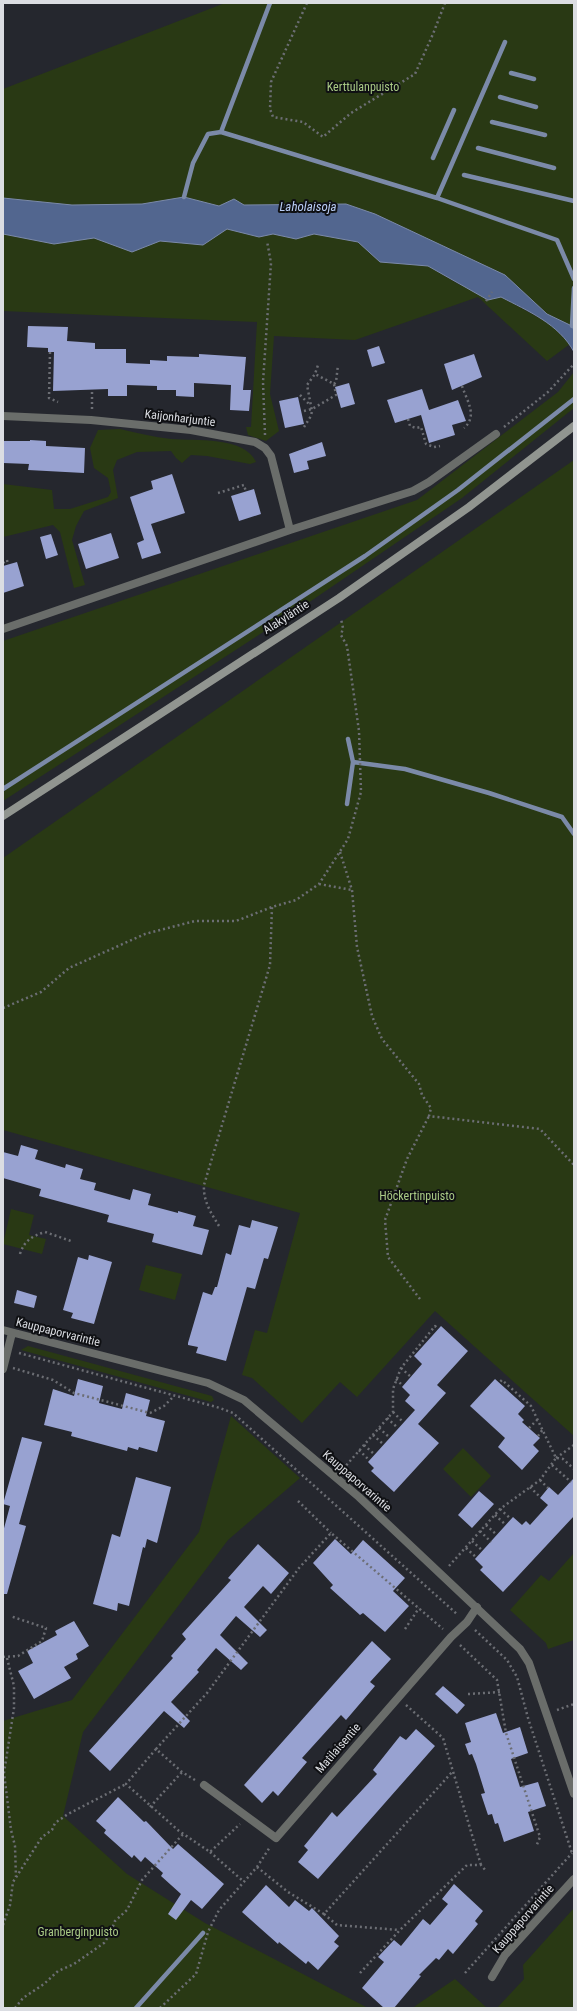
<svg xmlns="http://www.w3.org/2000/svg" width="577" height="2011" font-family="'Roboto Condensed',sans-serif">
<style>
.green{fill:#293914}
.water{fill:#52668f;stroke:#7b8aa8}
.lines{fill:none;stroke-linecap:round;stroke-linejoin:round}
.stream{stroke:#7b8aa8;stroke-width:4.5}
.building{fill:#98a2d1}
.path{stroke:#6c6e74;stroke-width:2.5;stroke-dasharray:2 3;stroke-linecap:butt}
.street{stroke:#6a6d6a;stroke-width:8}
.secondary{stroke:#919590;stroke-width:8}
.labels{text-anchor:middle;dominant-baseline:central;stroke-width:4;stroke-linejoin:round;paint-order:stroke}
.park-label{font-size:12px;fill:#aacb86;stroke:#0f1013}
.street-label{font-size:12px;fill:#dbdde2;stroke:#0f1013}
.water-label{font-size:13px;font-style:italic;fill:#b9cdf5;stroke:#0f1013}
</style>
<rect width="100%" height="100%" fill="#25272e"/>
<path class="green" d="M225,3H574V331L572,326L547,314L505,275L375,214L346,204L244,205L234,199L219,206L184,197L142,204L72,205L3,198V89Z
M227,229L259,237L273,234L296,239L314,234L358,242L380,262L428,266L460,285L501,297L550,324L570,344L547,361L478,297L355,340L274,336L270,394L279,431L266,441L248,435L246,427H251L257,322L3,311V234L54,244L94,238L132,252L160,241L203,245Z
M574,372V408L462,498L308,603L3,801V641L417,500L558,392Z
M120,429C137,433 154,437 171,439C194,441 245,436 256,462L250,464L207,456L191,455L182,463L176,458L171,451L137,452L117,460L113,470L118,498L84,511L76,526L72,540L85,585L74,588L60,532L53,525L3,537V484L52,490L54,509H70L108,497L111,492L108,478L94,468L90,448L98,430Z
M574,460V1436L435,1311L357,1397L340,1382L302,1423L252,1378L242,1375L255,1330L267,1333L300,1213L3,1130V858Z
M11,1209L34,1215L29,1235L46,1239L42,1254L3,1244Z
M146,1265L182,1274L175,1300L139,1290Z
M28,1346L212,1396L214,1400L211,1402L21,1350Z
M231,1416L300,1478L228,1540L83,1732L63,1816L127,1874L205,1923L368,2008H3V1721L72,1700L199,1532Z
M463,1448L491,1476L471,1497L443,1469Z
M574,1553V1640L548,1649L546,1643L510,1610L541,1575L549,1581Z
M574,1908V2008H497L524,1979L523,1965Z
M455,1979L487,2008H413L418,2004Z"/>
<path class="water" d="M184,197L219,206L234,199L244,205L346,204L375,214L505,275L547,314L572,326L574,331V352C559,324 528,311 501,297L488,300L428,266L380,262L358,242L314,234L296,239L273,234L259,237L227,229L203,245L160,241L132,252L94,238L54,244L3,234V198L72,205L142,204Z"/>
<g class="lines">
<path class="stream" d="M511,73L534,79
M500,97L536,107
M492,122L545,135
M221,132L270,3
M478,148L554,168
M433,158L454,110
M464,175L574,201
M184,197L193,163L208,134L221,132L437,198L557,240L574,279
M437,198L505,42
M572,326L574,288
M353,762L405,769L489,793L562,817L574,834
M3,789L365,556L458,490L574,399
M347,804L353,762L348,739
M136,2008L203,1933"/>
</g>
<path class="building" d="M28,326L68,327L67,341L95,343V349H126V363L150,364V360L167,361V356L199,357V354L246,357L243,390H251L249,411L230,410L231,385L194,383V397L176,396V390H157V386L127,385V396H108V389L53,391L54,352H48V348L27,347Z
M379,346L385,363L372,367L367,350Z
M474,354L482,377L452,390L444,364Z
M349,383L355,404L341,408L335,387Z
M422,389L429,410L458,400L466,421L452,425L455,435L429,443L421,415L395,423L387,400Z
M298,397L304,424L285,428L279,401Z
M30,440L46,441V446L85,448L84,473L28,470L29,464L3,463V441H30Z
M322,442L326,456L307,461L309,469L294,473L289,454Z
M172,474L185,513L151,524L161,553L142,559L137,543L144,540L130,497L153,489L151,481Z
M254,489L261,514L239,521L231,496Z
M111,533L119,558L86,569L78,544Z
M51,534L58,555L46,559L40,537Z
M17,562L24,586L3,593V566Z
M21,1145L38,1150L35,1159L65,1168L66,1164L83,1169L80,1179L96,1183L94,1190L130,1200L133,1189L151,1194L148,1205L178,1213V1211L196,1216L193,1226L209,1230L202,1255L152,1242L154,1234L107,1222L109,1215L39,1196L41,1189L3,1178V1152L18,1156Z
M252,1220L278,1227L268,1259L264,1258L255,1289L247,1287L226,1361L196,1353L198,1347L188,1345V1343L203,1292L212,1295L215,1287H217L226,1253L231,1255L239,1225L250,1228Z
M89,1255L112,1262L94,1324L71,1318L73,1313L63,1310L78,1257L88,1260Z
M17,1290L37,1296L34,1308L14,1303Z
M441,1326L468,1351L437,1385L446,1393L418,1424L439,1443L394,1492L371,1471L374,1468L368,1462L415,1410L405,1401L410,1395L402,1387L422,1364L414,1356Z
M78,1379L103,1386L99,1403L122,1409L126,1393L150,1400L146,1416L165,1421L157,1452L139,1447L138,1450L128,1447L127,1451L71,1436L72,1432L44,1425L53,1389L74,1396Z
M495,1379L525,1406L518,1414L524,1420L522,1422L540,1438L533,1445L539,1451L522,1470L498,1447L505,1438L470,1406Z
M22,1437L42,1442L19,1524L26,1526L7,1594H3V1532L10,1506L3,1504Z
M136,1477L171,1487L157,1543L147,1539L145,1548L143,1547L129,1606L118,1603L117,1611L93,1604L112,1534L120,1537Z
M574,1478V1516L503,1592L480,1570L483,1567L475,1559L513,1517L522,1525L526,1521L530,1525L548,1505L540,1498L549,1487L558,1495Z
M479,1491L494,1504L472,1528L458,1515Z
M335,1539L351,1554L363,1540L405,1578L393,1591L409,1606L385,1632L363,1613L360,1615L330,1588L333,1585L313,1563Z
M258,1544L289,1573L271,1594L263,1586L244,1607L267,1630L260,1637L236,1616L220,1635L248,1663L241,1670L216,1648L197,1670L199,1672L171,1702L190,1721L184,1728L164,1711L110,1771L89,1751L173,1658L171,1656L186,1639L182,1634L231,1580L228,1578Z
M74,1621L89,1646L76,1654L78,1659L64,1667L71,1678L34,1699L18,1671L33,1663L27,1651L57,1635L55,1631Z
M372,1641L391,1659L370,1682L375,1686L346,1720L341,1715L302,1758L307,1762L278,1796L273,1791L262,1803L244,1785Z
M443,1686L465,1705L457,1714L435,1694Z
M496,1713L503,1733L520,1727L528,1753L511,1759L520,1787L538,1782L546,1806L528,1812L534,1831L504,1842L498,1823L495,1824L492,1814L488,1815L481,1794L485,1793L476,1764L472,1754L469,1755L465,1744L471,1742L465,1723Z
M416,1729L435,1746L318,1879L298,1862L308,1850L304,1846L332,1812L337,1817L377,1774L373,1770L400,1736L406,1740Z
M118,1797L144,1822L146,1821L173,1849L178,1844L224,1884L202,1909L191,1900L176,1920L168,1914L181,1894L161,1876L163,1873L145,1857L141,1862L134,1855L132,1858L104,1833L106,1830L96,1821Z
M454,1884L483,1911L475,1921L478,1924L453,1954L448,1949L439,1960L436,1958L419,1975L421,1976L394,2008H384L362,1988L384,1962L378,1957L394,1940L401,1946L423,1919L430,1925L448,1904L442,1899Z
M266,1885L289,1907L295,1900L309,1911L312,1908L339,1936L334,1942L339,1946L318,1970L308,1961L306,1964L279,1942L278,1944L242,1912Z"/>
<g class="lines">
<path class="path" d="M307,3L271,82L270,109L273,117L303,122L323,137L351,113L415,74L433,34L445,3
M486,301L492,292
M50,352L49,398L58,402
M334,384L336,382L338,365
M462,386C467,401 478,416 464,428
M300,395L310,405
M92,409V389
M304,411L312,409L336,395L334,384L315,374
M408,419L410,426L416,428L421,427L426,444L434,447L440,446
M304,427L311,416L312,411L307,385L315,374L318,365
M504,427L548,392L574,364
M265,435L263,382L271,263L267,241
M218,493L244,485L246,492
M3,563L7,560L8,565
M340,852L352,890L357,947L372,1016L382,1039L419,1084L422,1095L431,1108L429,1116L540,1129L574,1165
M319,884L352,890
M3,1008L41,992L69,968L145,934L195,921H236L272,907L296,900L319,884L348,839L361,792L359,731L347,646L341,635L343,628L341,619
M219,1226C211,1213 203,1201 204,1185L270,965L272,907
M20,1254C24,1241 32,1236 45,1232L71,1241
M420,1299L388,1257L385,1220L407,1159L429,1116
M19,1353L220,1408L233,1413L458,1615
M13,1368L53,1380L74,1393L150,1413L164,1406L174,1396
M401,1368L411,1377
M396,1379L403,1386
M393,1412L403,1422
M387,1418L398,1428
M379,1428L389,1437
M529,1428L538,1419
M373,1435L383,1444
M538,1436L543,1429
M364,1445L374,1454
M359,1450L369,1460
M556,1458L574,1445
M557,1458L563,1459L574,1469
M552,1465L571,1482
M343,1469L393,1412V1389L401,1368L435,1326L438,1329
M540,1480L548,1488
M530,1487L540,1497
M298,1501L331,1533
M500,1509L511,1519
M495,1515L506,1525
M486,1525L497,1535
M480,1531L491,1542
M472,1541L483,1551
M466,1548L477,1558
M449,1566L500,1509L540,1480L556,1458L531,1406L502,1380L500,1382
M405,1629L419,1608
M475,1630L507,1660L517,1677L528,1718L572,1853H574
M460,1645L497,1680L506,1733L540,1837L536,1847
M3,1657L18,1656L42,1641L46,1628L10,1616
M7,1658L14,1686V1708L4,1773L11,1830L15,1846L16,1877
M468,1694L501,1692
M406,1705L443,1738L481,1865
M557,1710L574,1704
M156,1749L207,1693L299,1568L331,1533L443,1629
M195,1780L182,1772L156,1749L126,1784L179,1831L210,1852L240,1824
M150,1807L182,1772
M210,1852L243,1881
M257,1867L288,1892L324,1914L453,1771
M324,1914L337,1925L399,1930
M3,1925L10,1905L13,1882L42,1837L52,1830L55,1823L68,1814L126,1784
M360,1973L400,1930L467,1865H481L486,1871
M465,1973L572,1853
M15,2008L23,1998L44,1984L58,1971L74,1964L104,1943L110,1934L115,1921L127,1910L142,1880L183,1834
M160,2008L196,1974L208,1932L219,1910L257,1867L270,1847"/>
<path class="street" d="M3,416L91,420L191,430L255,442L265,448L271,456L290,530
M3,629L290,530L413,491L429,482L496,434
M3,1330L208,1383L244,1400L359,1497L520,1649L529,1663L574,1794
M3,1369L12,1333
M204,1785L276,1838L451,1637L467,1622L477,1607
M492,1977L505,1955L574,1879"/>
<path class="secondary" d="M3,816L339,598L469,507L574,426"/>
</g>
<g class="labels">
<g class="park-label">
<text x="363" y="87">Kerttulanpuisto</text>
<text x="417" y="1196">Höckertinpuisto</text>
<text x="78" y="1932">Granberginpuisto</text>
</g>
<g class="street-label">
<text transform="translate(180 418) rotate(7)">Kaijonharjuntie</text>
<text transform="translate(286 617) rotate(-33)">Alakyläntie</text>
<text transform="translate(58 1332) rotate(14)">Kauppaporvarintie</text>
<text transform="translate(357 1481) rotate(41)">Kauppaporvarintie</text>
<text transform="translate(338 1748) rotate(-49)">Matilaisentie</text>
<text transform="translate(523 1919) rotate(-49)">Kauppaporvarintie</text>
</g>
<g class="water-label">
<text x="308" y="206">Laholaisoja</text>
</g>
</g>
<rect width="577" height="2011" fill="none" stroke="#dbdde2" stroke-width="8"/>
</svg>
